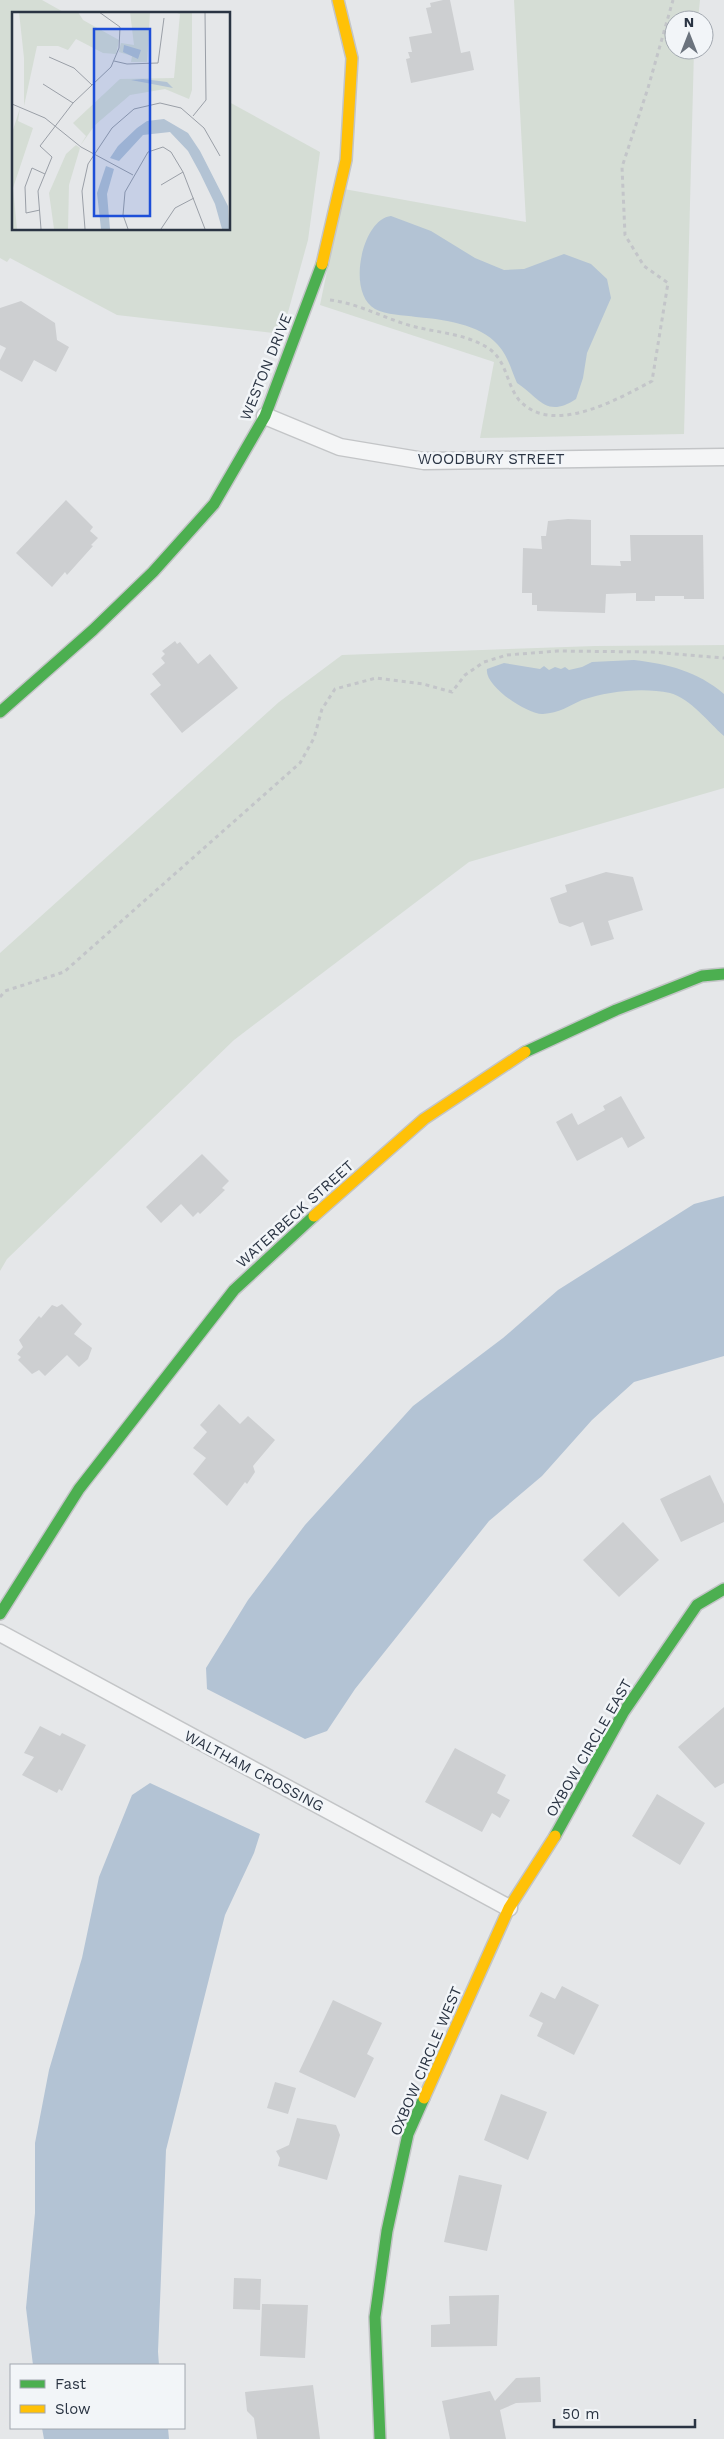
<svg xmlns="http://www.w3.org/2000/svg" width="724" height="2439" font-family="'Work Sans',sans-serif">
<style>
.green{fill:#d5ddd5}
.water{fill:#b3c3d4}
.building{fill:#cdcfd1}
.lines{fill:none;stroke-linecap:round;stroke-linejoin:round}
.street-casing{stroke:#c3c5c7;stroke-width:19}
.fast-casing{stroke:#c3c5c7;stroke-width:14}
.slow-casing{stroke:#c3c5c7;stroke-width:14}
.path{stroke:#c3c5c9;stroke-width:3;stroke-dasharray:4 4;stroke-linecap:butt}
.street{stroke:#f4f5f6;stroke-width:16}
.fast{stroke:#4caf50;stroke-width:11}
.slow{stroke:#ffc107;stroke-width:11}
.labels{text-anchor:middle;dominant-baseline:central;stroke-width:5;stroke-linejoin:round;paint-order:stroke}
.street-label{font-size:15px;fill:#2a3443;stroke:#f2f5f8}
.inset-road{fill:none;stroke:#9a9fa7;stroke-width:1}
.view{fill:#1d4ed8;fill-opacity:0.15;stroke:#1d4ed8;stroke-width:2.5}
.inset-edge{fill:none;stroke:#2a3443;stroke-width:2.5}
</style>
<rect width="100%" height="100%" fill="#e5e7e9"/>
<path class="green" d="M0,0H42L67,14H14V229H229V102L320,152L308,240L282,334L117,315L10,258L7,262L0,258Z
M514,0H700L698,20H674V50H694L684,434L480,438L494,362L320,305L344,189L526,222Z
M724,645V788L469,862L234,1040L7,1259L0,1271V953L279,702L342,655L595,646Z"/>
<path class="water" d="M391,216L431,231L475,258L504,270L524,269L564,254L591,264L607,279L611,298L587,353L583,378L576,399C546,419 539,397 517,383C511,369 508,356 498,345C480,324 442,319 416,317C404,315 386,315 375,309C346,293 362,219 391,216Z
M634,660C668,664 697,671 724,694V736C708,722 691,699 670,693C643,687 608,691 582,700C569,706 559,713 543,714C528,715 484,686 487,669L504,663L540,669L544,666L549,670L555,667L561,669L565,667L569,670L582,667L592,662Z
M724,1196V1356L634,1382L592,1420L542,1476L489,1521L355,1689L327,1731L305,1739L207,1689L206,1668L248,1600L305,1525L413,1406L503,1338L558,1290L694,1204Z
M150,1783L260,1834L254,1853L225,1915L166,2150L158,2352L159,2365H33L26,2308L35,2213V2143L49,2070L82,1958L99,1877L132,1795Z
M42,2428H168L169,2439H44Z"/>
<path class="building" d="M443,0H450L461,53L470,51L474,70L411,83L406,59L410,58L408,52H412L409,37L432,33L426,8L431,7L430,3Z
M21,301L55,323L57,340L69,347L56,372L34,360L22,382L0,370V360L6,348L0,345V308Z
M66,500L93,527L90,531L98,538L91,545L93,546L67,575L65,572L52,587L16,553Z
M568,519L591,520V565L621,566L620,561H631L630,535H703L704,599H684V596H655V601H636V593L606,594L605,613L537,611V605H532V593H522L523,548L542,549L541,536H546L548,521Z
M175,641L177,644L180,642L198,664L210,654L238,688L182,733L150,694L161,685L152,674L165,663L161,658L165,654L162,651Z
M606,872L633,877L643,910L608,921L614,939L591,946L583,922L570,927L559,923L550,898L567,892L565,885Z
M621,1096L645,1138L628,1148L622,1137L577,1161L556,1122L572,1113L578,1125L605,1110L603,1106Z
M202,1154L229,1181L222,1188L225,1190L200,1214L198,1212L193,1217L181,1204L161,1223L146,1207Z
M62,1304L82,1324L74,1334L92,1348L88,1359L79,1367L67,1355L45,1376L39,1370L32,1374L18,1360L21,1357L17,1354L23,1347L19,1340L39,1316L41,1318L52,1305L57,1307Z
M219,1404L240,1424L248,1416L275,1440L253,1466L255,1472L247,1484L245,1482L227,1506L193,1474L206,1458L193,1448L207,1432L200,1425Z
M710,1475L724,1504V1522L681,1542L660,1499Z
M623,1522L659,1560L619,1597L583,1560Z
M724,1707V1783L715,1788L678,1747Z
M40,1726L60,1736L62,1733L86,1745L62,1791L59,1789L57,1793L22,1775L34,1757L24,1753Z
M455,1748L506,1775L497,1793L510,1800L500,1818L492,1813L482,1832L425,1802Z
M657,1794L705,1823L680,1865L632,1836Z
M562,1986L599,2005L574,2055L537,2036L543,2023L529,2016L541,1992L555,1999Z
M333,2000L382,2023L367,2054L374,2058L355,2098L299,2072Z
M275,2082L296,2088L288,2114L267,2108Z
M501,2094L547,2112L528,2160L484,2140Z
M297,2118L336,2125L340,2135L327,2180L278,2166L280,2158L276,2151L289,2145Z
M459,2175L502,2185L487,2251L444,2242Z
M234,2278L261,2279L260,2310L233,2309Z
M499,2295L497,2346L431,2347V2325L450,2324L449,2296Z
M262,2304L308,2305L305,2358L260,2356Z
M540,2377L541,2402L516,2403L500,2410L506,2439H450L442,2401L490,2391L495,2401L516,2378Z
M313,2385L320,2439H257L254,2418L247,2411L245,2392Z"/>
<g class="lines">
<g class="street-casing">
<path id="street" d="M265,416L340,447L424,461L724,457
M0,1633L509,1908"/>
</g>
<g class="fast-casing">
<path id="fast" d="M0,712L93,630L153,572L214,504L265,416L322,264
M525,1052L616,1010L702,976L724,974
M0,1614L79,1489L234,1290L314,1216
M555,1836L623,1713L697,1605L724,1589
M380,2439L375,2317L387,2231L408,2134L424,2098"/>
</g>
<g class="slow-casing">
<path id="slow" d="M322,264L346,160L352,58L338,0
M314,1216L424,1119L525,1052
M424,2098L509,1908L555,1836"/>
</g>
<path class="path" d="M330,300C356,303 380,316 405,324C433,333 463,332 488,348C507,360 506,384 519,400C552,437 618,399 652,381L668,283L644,266L625,235L622,167L648,88L673,0
M0,997L5,991L64,972L300,763L314,738L322,709L335,689L376,678L423,684L452,692L465,675L484,662L507,655L558,651L652,652L724,658"/>
<use href="#street" class="street"/>
<use href="#fast" class="fast"/>
<use href="#slow" class="slow"/>
</g>
<g class="labels">
<g class="street-label">
<text transform="translate(266 367) rotate(-68)">WESTON DRIVE</text>
<text x="491" y="459">WOODBURY STREET</text>
<text transform="translate(295 1214) rotate(-42)">WATERBECK STREET</text>
<text transform="translate(589 1748) rotate(-60)">OXBOW CIRCLE EAST</text>
<text transform="translate(254 1771) rotate(28)">WALTHAM CROSSING</text>
<text transform="translate(426 2061) rotate(-67)">OXBOW CIRCLE WEST</text>
</g>
</g>
<g transform="translate(12 12)">
<rect width="218" height="218" fill="#e5e7e9"/>
<path d="M7,0H66L71,8L107,28L104,42L91,41L64,27L56,38L46,34H25L12,94V46ZM118,0H138L135,50H119L120,44L107,40L109,31L122,33ZM162,0H180V78L177,87L153,77L118,83L83,113L68,134L74,124L61,111L108,67L162,66L168,2ZM8,96L6,109L21,116L1,176L5,217H0V121ZM64,133L68,136L57,173L56,217H42L37,181L54,142Z" fill="#d5ddd5"/>
<path d="M112,33L129,38L126,47L111,40ZM131,67L155,70L161,76L119,68ZM152,107L176,121L188,139L216,194L217,217H210L203,192L188,161L176,139L158,120L131,123L107,149L98,146L106,134L125,116L135,109ZM94,154L102,157L95,182L98,217H89L85,181Z" fill="#b3c3d4"/>
<path class="inset-road" d="M37,45L62,56L80,73M102,49L115,52L146,51L152,6M31,72L61,91M0,92L33,106L69,135L121,163M181,104L194,88L193,0M149,173L171,160M28,198L14,201L13,175L20,156L33,162M29,217L26,179L40,145L28,134L61,91L99,55L107,36L108,15L87,0M73,217L70,179L76,152L100,116L122,97L148,91L169,96L192,116L208,144M116,217L111,203L113,180L136,140L151,135L159,140L171,160L193,217M149,217L163,196L182,186"/>
<path class="view" d="M82,17H138V204H82Z"/>
<rect width="218" height="218" class="inset-edge"/>
</g>
<rect x="10" y="2364" width="175" height="65" fill="#f2f5f8" stroke="#a2a8b0"/>
<rect x="20" y="2380" width="25" height="8" fill="#4caf50" stroke="#a2a8b0"/>
<text x="55" y="2389" font-size="15" fill="#2a3443">Fast</text>
<rect x="20" y="2405" width="25" height="8" fill="#ffc107" stroke="#a2a8b0"/>
<text x="55" y="2414" font-size="15" fill="#2a3443">Slow</text>
<g transform="translate(689 35)"><circle r="24" fill="#f2f5f8" stroke="#a2a8b0"/>
<path d="M0-4L9 19L0 12L-9 19Z" fill="#6b737d"/>
<text y="-8" font-size="14" font-weight="bold" text-anchor="middle" fill="#2a3443">N</text>
</g>
<path d="M554 2419v8h141v-8" fill="none" stroke="#2a3443" stroke-width="2.5"/>
<text x="562" y="2419" font-size="15" fill="#2a3443" stroke="#f2f5f8" stroke-width="4" paint-order="stroke">50 m</text>
</svg>
